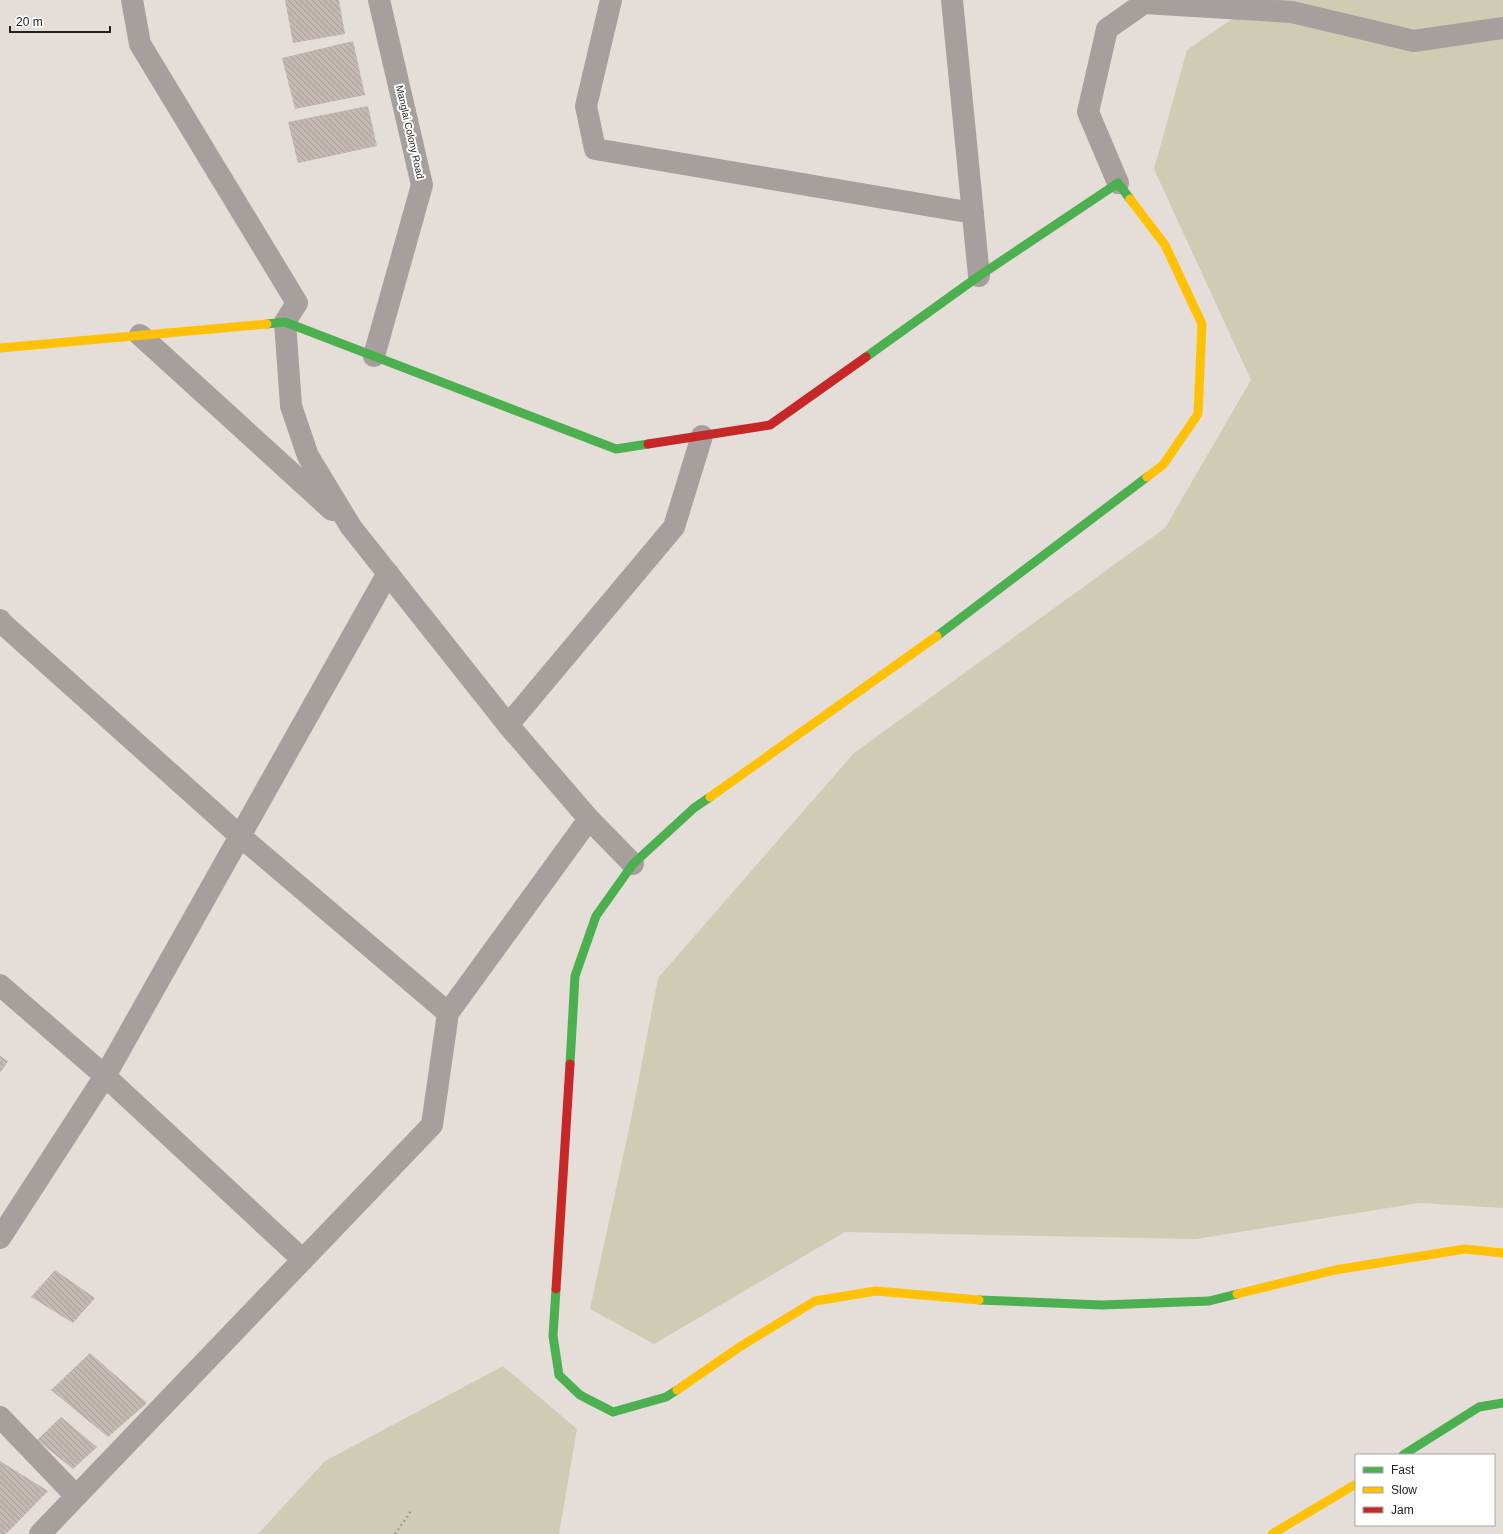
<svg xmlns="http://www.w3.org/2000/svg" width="1503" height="1534" font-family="Arial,sans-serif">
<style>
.grass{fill:#cfccb4}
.building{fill:url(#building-back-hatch)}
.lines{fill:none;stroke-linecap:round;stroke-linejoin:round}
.path{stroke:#a49e9c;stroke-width:2.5;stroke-dasharray:2 3;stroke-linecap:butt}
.street{stroke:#a79f9e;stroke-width:22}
.fast{stroke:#4caf50;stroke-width:9}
.slow{stroke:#ffc107;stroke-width:9}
.jam{stroke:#c62828;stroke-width:9}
.labels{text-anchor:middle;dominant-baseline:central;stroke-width:4;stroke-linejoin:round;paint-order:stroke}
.street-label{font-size:10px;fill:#25201d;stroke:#fff}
</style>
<defs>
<pattern id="building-back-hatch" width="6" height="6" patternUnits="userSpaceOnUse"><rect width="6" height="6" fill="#c4b9b2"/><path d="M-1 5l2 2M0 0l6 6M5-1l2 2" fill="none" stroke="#a89f99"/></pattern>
</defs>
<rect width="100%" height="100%" fill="#e5ddd8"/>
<path class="grass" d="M1260,0H1503V1208L1419,1203L1196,1239L845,1232L654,1344L590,1309L632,1115L658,978L854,753L1165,528L1251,380L1154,169L1187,50Z
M503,1366L577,1429L559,1534H258L325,1461Z"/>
<path class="building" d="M285,0H339L345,34L293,43Z
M353,41L365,95L295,109L282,58Z
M368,106L377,146L298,163L288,122Z
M0,1056L8,1061L0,1073Z
M55,1270L95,1298L73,1323L31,1297Z
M90,1353L147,1403L108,1437L51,1390Z
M61,1417L97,1447L73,1469L37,1440Z
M0,1461L48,1491L6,1534H0Z"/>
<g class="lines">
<path class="path" d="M395,1534L411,1511"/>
<path class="street" d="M611,0L586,106L595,149L973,213
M952,0L979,276
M1118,183L1088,112L1107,29L1144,3L1292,12L1414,41L1503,28
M140,335L332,510
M374,356L422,185L379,0
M0,620L2,623L240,836L448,1013
M508,725L674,527L702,436
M589,819L633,864
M0,985L105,1076L303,1260
M0,1238L105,1076L388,573
M0,1417L76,1496
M40,1534L432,1125L448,1013L589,819L508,725L351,527L308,456L291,406L285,322L297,303L140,44L132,0"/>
<path class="fast" d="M267,324L285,322L616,449L648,444
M866,357L979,276L1118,183L1130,199
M937,636L1147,477
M570,1064L575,976L596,916L633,864L694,808L710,797
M556,1289L553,1336L559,1375L580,1395L613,1412L666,1397L677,1390
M979,1300L1102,1305L1209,1301L1237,1294
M1403,1455L1479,1407L1503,1403"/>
<path class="slow" d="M1130,199L1165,245L1202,324L1198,414L1163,465L1147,477
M0,348L267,324
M710,797L937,636
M1237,1294L1335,1270L1465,1249L1503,1253
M677,1390L741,1346L815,1301L876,1291L979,1300
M1272,1534L1356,1484"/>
<path class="jam" d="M648,444L770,425L866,357
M556,1289L570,1064"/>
</g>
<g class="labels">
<g class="street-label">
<text transform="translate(410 132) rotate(77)">Manglai Colony Road</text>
</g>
</g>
<rect x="1355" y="1454" width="140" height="72" fill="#ffffff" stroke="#a8a6a5"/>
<rect x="1363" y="1467" width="20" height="6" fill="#4caf50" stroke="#a8a6a5"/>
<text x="1391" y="1474" font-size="12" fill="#25201d">Fast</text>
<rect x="1363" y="1487" width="20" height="6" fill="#ffc107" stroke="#a8a6a5"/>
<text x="1391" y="1494" font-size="12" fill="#25201d">Slow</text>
<rect x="1363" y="1507" width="20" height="6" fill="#c62828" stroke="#a8a6a5"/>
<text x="1391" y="1514" font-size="12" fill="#25201d">Jam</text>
<path d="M10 26v6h100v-6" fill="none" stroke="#25201d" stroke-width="2"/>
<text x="16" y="26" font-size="12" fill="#25201d" stroke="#ffffff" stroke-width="3" paint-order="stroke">20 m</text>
</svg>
